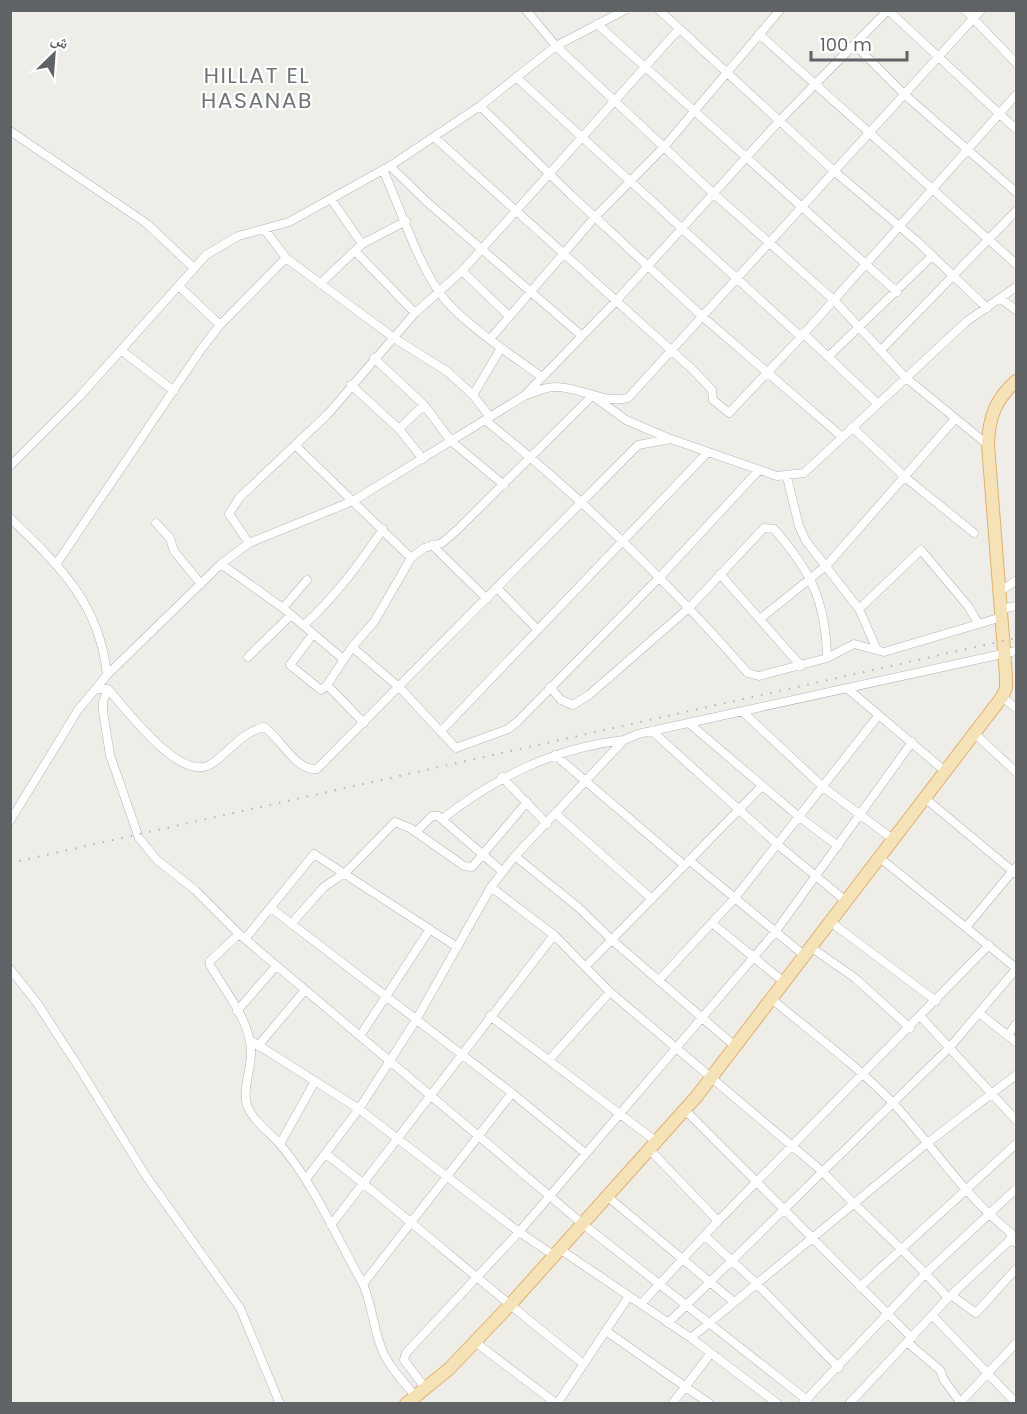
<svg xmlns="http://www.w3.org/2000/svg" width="1027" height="1414" font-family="Poppins,'Noto Naskh Arabic',sans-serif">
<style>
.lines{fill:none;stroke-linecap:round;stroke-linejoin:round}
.minor-casing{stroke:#b3b5b8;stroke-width:9}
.primary-casing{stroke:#e0b171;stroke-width:14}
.minor{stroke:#fff;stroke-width:8}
.primary{stroke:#f5e2b7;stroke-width:12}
.rail{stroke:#b3b4b4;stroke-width:2;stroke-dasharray:1.5 8;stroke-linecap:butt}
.labels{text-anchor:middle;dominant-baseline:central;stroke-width:4.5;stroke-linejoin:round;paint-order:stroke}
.neighbourhood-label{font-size:22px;letter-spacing:1.5px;fill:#707578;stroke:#fff}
</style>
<rect width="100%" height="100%" fill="#efede8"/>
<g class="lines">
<g class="minor-casing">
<path id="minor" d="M526,10L556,46L714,194L834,300L905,377L988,445
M659,10L834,171L918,242L987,308
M888,10L1016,129
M965,10L1016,63
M597,24L897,292
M759,34L1016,264
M855,45L904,94L1016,192
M516,77L801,337
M480,106L571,195L703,317L841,436
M10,131L146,223L194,268
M434,137L692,369L712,390L713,400L729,413L801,337L1016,95
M390,166L427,202L582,336
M383,170C400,207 416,259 439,292C459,321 513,356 542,377
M331,199L362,244
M265,230L286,258L394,338L448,372L473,395L490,417
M355,251L415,313
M462,271L509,316
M320,284L362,244L406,221
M180,287L220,325
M1001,299L1016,310
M803,333L878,404
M490,339L595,217L664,147L780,10
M881,350L1016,211
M122,351L174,391
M828,357L932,256
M374,358L424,405L451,441L504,485
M351,385L399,429L423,459
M473,395L501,348
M527,395C535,392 545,387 554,387C579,386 602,404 628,398L981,10
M593,396L626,420L668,438
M485,420C580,496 668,582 748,673L759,676L827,658C826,602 811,571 774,529L764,528L690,607L589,695L573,705L561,700L550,687
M852,427L906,478L974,533
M399,429L424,405
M296,446L411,558
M10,466L79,397L206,255L238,236L289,222L390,166L480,106L556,46L625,10
M787,477L799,526L806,541L859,609L877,650
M10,518C59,565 100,604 107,675
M156,523L170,538L174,551L201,584
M249,543L229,514L240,497L327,415L415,313L462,271L679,29
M432,545L487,599
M57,563L202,348L220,325L286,258
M221,564L283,608L343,659
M720,574L801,666
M498,589L538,630
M1000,591L1016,581
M283,608L307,580
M859,609L921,550L968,606L978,623
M1001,609L1016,606
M760,619L827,565L954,420
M304,625C336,596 359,564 383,529
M313,634L290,665L321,690L327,685L352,647L374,622L411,558L424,548L442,543L456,531L592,396
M352,647L400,688L456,748L508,729L517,722L660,577L759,470
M248,657L291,615
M827,658L854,644L884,652L1002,617
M327,685L364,723
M96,689H108C126,709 181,784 211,764C230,752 240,733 264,727C280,737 296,772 317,769L638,445L671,439L777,476L804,473L967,321L1016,287
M108,689L103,701V711L110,755L139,838L157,860L195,890L239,934
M848,689L946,772
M1002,697L1016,708
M743,712L823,787L894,840
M690,724L798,816L838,846
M441,731L707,453
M652,731L777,844L847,902
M975,734L1016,772
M555,755L684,865
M502,777L547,824
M926,799L1016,874
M556,814L652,899
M442,819C496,777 554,748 624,740
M10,821L78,710L107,675L221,564L249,543L353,501L524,396L617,300L781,119L888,10
M416,832L432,816H438L503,872
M515,856L579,908L613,941L736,1047
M880,858L1016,968
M689,860L805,956
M491,887L554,935L610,992L823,1172C864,1216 909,1253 948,1298
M271,908L512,1093L585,1153
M712,923L785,983
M832,923L936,1001
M291,924L324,887L346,872L395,822L410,828L464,866L472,867L527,802
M967,926L1016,867
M245,939L314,854L457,947
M812,948L855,978L910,1028
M585,967L762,786
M10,969L37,1003L78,1066L146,1176L240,1308L280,1404
M659,980L734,899L878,716
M773,1000C812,1033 855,1064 891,1101C932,1144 964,1196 1011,1233V1239L1016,1243
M237,1011L276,966
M979,1013L1016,1042
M490,1016L657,1142
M921,1017L1016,1120
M1008,1035L1016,1024
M360,1036L430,929
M250,1040L359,1109L519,1232L555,1256
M258,1046L305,990
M549,1060L610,992
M685,1110L912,1338
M280,1144L314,1083
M650,1150L718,1221
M326,1154C414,1222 496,1296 584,1364
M306,1179L359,1109L416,1020L491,887L515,856L624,740L638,734L1016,651
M608,1197L734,1302
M331,1225L554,935
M705,1236L756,1283L839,1368
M561,1250L691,1338L778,1404
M363,1284L512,1093
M860,1287L1016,1144
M951,1295L976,1313L1016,1269
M641,1304L718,1221L989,945
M932,1315L1016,1403
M668,1323L950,1047L1016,969
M606,1331L710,1404
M691,1338L926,1144L1016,1075
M475,1342L557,1404
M907,1342L940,1370L944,1380L960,1402
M426,1389L404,1360L406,1353L519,1232L776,931L912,742
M416,1397C404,1382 387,1365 381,1347C373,1326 372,1305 363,1284C336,1237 315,1185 279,1143C269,1132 252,1120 247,1105C242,1088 252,1068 251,1051C250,1020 225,991 210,965V961L239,934L584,1225L807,1400
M804,1402L926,1273L1016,1189
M557,1404L629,1296
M672,1404L711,1353
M849,1404L948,1298L1011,1239
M959,1404L1016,1343"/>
</g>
<g class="primary-casing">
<path id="primary" d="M406,1404L449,1369L509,1306L697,1096L1002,697L1006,688V676L988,445C989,417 995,400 1016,381"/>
</g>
<use href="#minor" class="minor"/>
<use href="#primary" class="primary"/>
<path class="rail" d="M10,863L1016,638"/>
</g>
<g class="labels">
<g class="neighbourhood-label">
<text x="257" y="75">HILLAT EL<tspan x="257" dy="25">HASANAB</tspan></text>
</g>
</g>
<rect width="1027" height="1414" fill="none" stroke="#5f6366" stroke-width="24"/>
<g transform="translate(54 54) rotate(25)" stroke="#ffffff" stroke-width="4.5" paint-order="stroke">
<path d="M0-4.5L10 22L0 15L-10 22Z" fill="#5f6366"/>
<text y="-9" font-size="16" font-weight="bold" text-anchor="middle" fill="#5f6366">ش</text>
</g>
<path d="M811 51v9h96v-9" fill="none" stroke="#5f6366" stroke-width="3"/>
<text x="820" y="51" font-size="18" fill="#5f6366" stroke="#ffffff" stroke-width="4.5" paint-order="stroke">100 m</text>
</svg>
